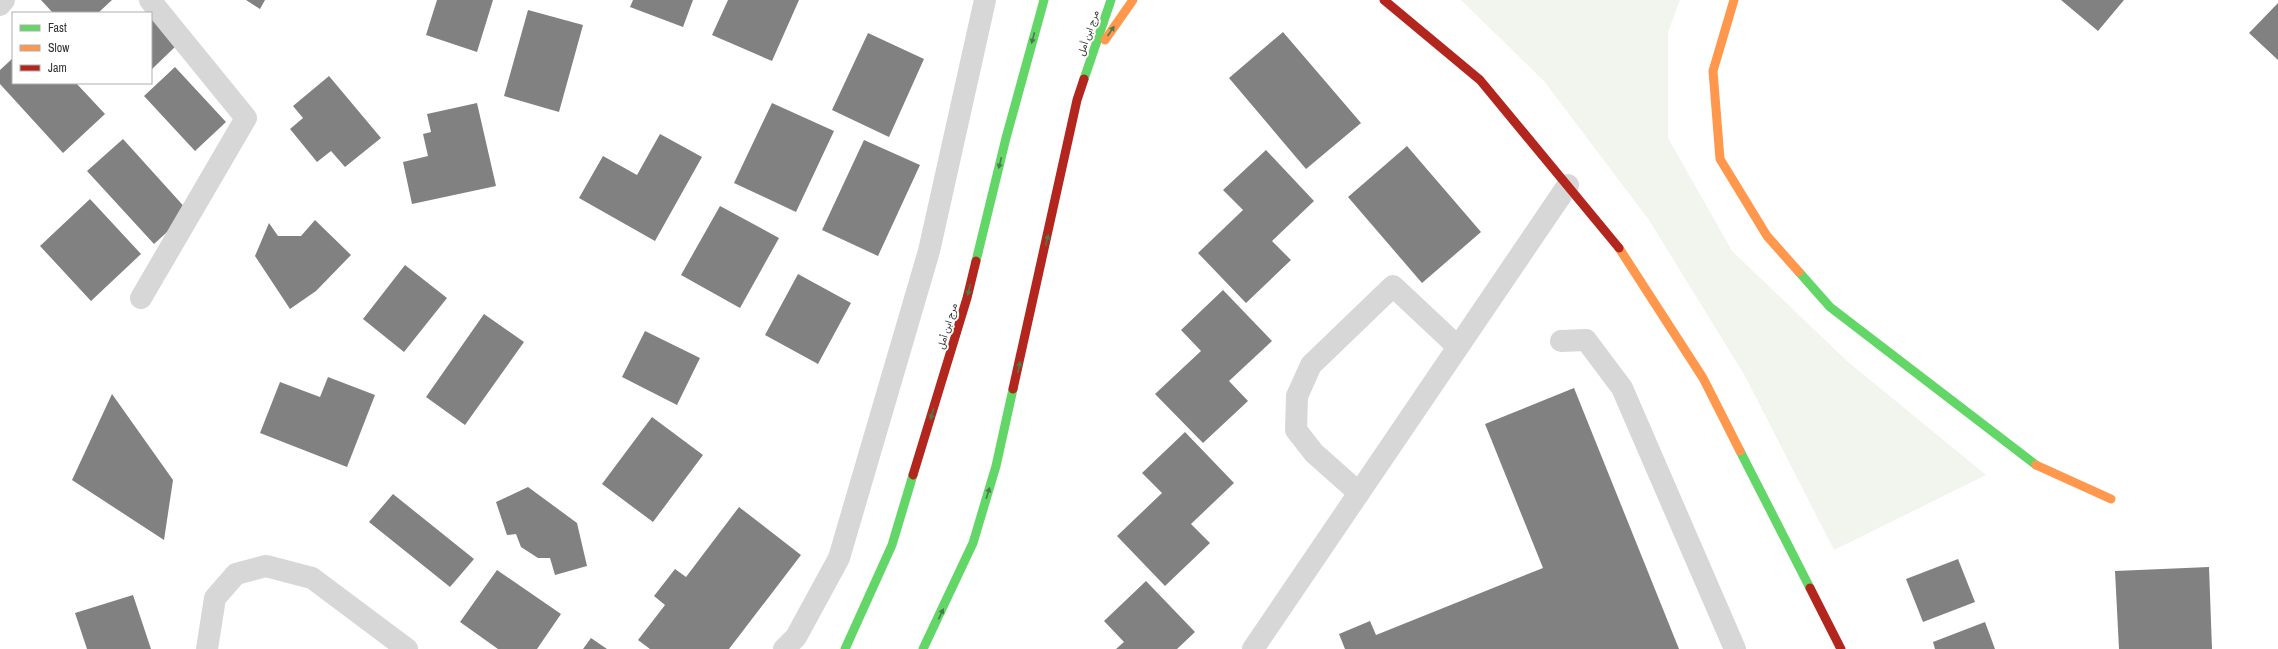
<svg xmlns="http://www.w3.org/2000/svg" width="2278" height="649" font-family="'Archivo Narrow',Vazirmatn,sans-serif">
<style>
.green{fill:#f1f5ed}
.building{fill:#818181}
.lines{fill:none;stroke-linecap:round;stroke-linejoin:round}
.lane{stroke:#d7d7d7;stroke-width:22}
.street{stroke:#d7d7d7;stroke-width:22}
.fast{stroke:#63d668;stroke-width:9}
.slow{stroke:#ff974d;stroke-width:9}
.jam{stroke:#b3261e;stroke-width:9}
.oneway{fill:#497c4b}
.labels{text-anchor:middle;dominant-baseline:central;stroke-width:4;stroke-linejoin:round;paint-order:stroke}
.street-label{font-size:10px;fill:#333;stroke:#fff}
</style>
<rect width="100%" height="100%" fill="#fff"/>
<path class="green" d="M1461,0H1680L1668,32V138L1732,251L1847,361L1986,475L1834,550L1745,376L1649,220L1544,81Z"/>
<path class="building" d="M41,0H112L98,13H53Z
M246,0H265L260,9Z
M437,0H493L477,52L426,35Z
M633,0H693L683,27L630,7Z
M728,0H799L772,61L712,35Z
M2061,0H2124L2098,31Z
M2278,3V60L2249,33Z
M528,10L583,25L559,112L504,96Z
M151,17L177,45L151,70Z
M1283,32L1361,123L1306,169L1229,78Z
M868,33L924,59L889,137L832,110Z
M13,58V83H76L105,114L63,153L0,84V70Z
M175,67L226,122L195,151L144,96Z
M329,76L381,138L345,167L331,151L317,162L290,129L303,118L293,106Z
M477,103L496,186L412,204L403,162L428,156L423,134L431,132L427,114Z
M772,103L834,131L796,212L734,183Z
M660,134L702,157L655,241L579,198L603,156L637,175Z
M123,139L189,212L154,244L87,171Z
M864,140L920,165L878,256L822,230Z
M1407,146L1481,232L1422,283L1348,197Z
M1266,150L1314,201L1272,241L1291,260L1246,303L1198,253L1243,210L1223,190Z
M90,199L141,254L91,301L40,246Z
M720,206L779,238L740,308L681,275Z
M315,220L351,255L316,291L290,309L255,256L269,223L278,236H301Z
M405,265L447,298L404,352L363,319Z
M798,274L851,303L818,364L765,335Z
M1223,290L1272,341L1229,381L1248,401L1203,443L1155,394L1201,351L1181,330Z
M484,314L524,342L465,425L426,397Z
M645,331L700,358L677,405L622,377Z
M328,377L375,395L347,467L260,433L280,382L320,397Z
M1574,388L1679,649H1345L1339,634L1370,621L1376,635L1543,568L1485,424Z
M112,394L173,480L164,540L72,480Z
M652,417L703,455L653,522L602,484Z
M1185,432L1234,483L1191,524L1210,543L1165,586L1117,536L1162,493L1142,473Z
M528,487L577,523L587,566L555,575L550,558H538L521,547L516,534L507,535L496,502Z
M393,494L474,559L450,587L369,522Z
M739,507L801,555L729,649H650L638,640L665,605L654,596L675,569L686,577Z
M1958,559L1975,602L1923,622L1906,579Z
M2209,567L2212,649H2119L2115,571Z
M497,570L561,614L537,649H498L460,622Z
M1146,581L1195,632L1177,649H1116L1124,642L1104,621Z
M133,595L151,649H87L75,613Z
M1985,622L1995,649H1935L1933,642Z
M591,638L607,649H583Z"/>
<g class="lines">
<path class="lane" d="M141,298L246,118L150,0
M1561,341L1586,340L1622,388L1735,649
M1359,493L1314,453L1296,430L1297,396L1311,365L1393,286L1458,347"/>
<path class="street" d="M0,5L4,0
M207,649L215,598L236,574L266,566L312,578L407,649
M784,649L796,637L839,558L929,251L985,0
M1253,649L1568,185"/>
<path class="fast" d="M1084,79L1111,0
M976,261L1006,138L1044,0
M1799,272L1830,307L2036,465
M1740,451L1810,588
M845,649L892,545L913,475
M923,649L973,543L996,466L1013,389"/>
<path class="slow" d="M1734,0L1713,71L1720,159L1767,236L1799,272
M1105,40L1133,0
M1619,248L1703,378L1740,451
M2036,465L2111,499"/>
<path class="jam" d="M1384,0L1480,80L1619,248
M1013,389L1077,100L1084,79
M913,475L967,298L976,261
M1810,588L1841,649"/>
</g>
<defs><path id="oneway-solid" d="M-6-.8H1V-3.2L6.5 0L1 3.2V.8H-6Z"/></defs>
<g class="oneway">
<use href="#oneway-solid" transform="translate(1111 31) rotate(-56)"/>
<use href="#oneway-solid" transform="translate(1033 38) rotate(105)"/>
<use href="#oneway-solid" transform="translate(1000 163) rotate(104)"/>
<use href="#oneway-solid" transform="translate(1047 240) rotate(-77)"/>
<use href="#oneway-solid" transform="translate(969 290) rotate(104)"/>
<use href="#oneway-solid" transform="translate(1019 367) rotate(-77)"/>
<use href="#oneway-solid" transform="translate(932 414) rotate(107)"/>
<use href="#oneway-solid" transform="translate(988 493) rotate(-73)"/>
<use href="#oneway-solid" transform="translate(941 614) rotate(-65)"/>
</g>
<g class="labels">
<g class="street-label">
<text transform="translate(1088 33) rotate(-71)">مرج ابن أمل</text>
<text transform="translate(947 326) rotate(-73)">مرج ابن أمل</text>
</g>
</g>
<rect x="12" y="12" width="140" height="72" fill="#ffffff" stroke="#adadad"/>
<rect x="20" y="25" width="20" height="6" fill="#63d668" stroke="#adadad"/>
<text x="48" y="32" font-size="12" fill="#333333">Fast</text>
<rect x="20" y="45" width="20" height="6" fill="#ff974d" stroke="#adadad"/>
<text x="48" y="52" font-size="12" fill="#333333">Slow</text>
<rect x="20" y="65" width="20" height="6" fill="#b3261e" stroke="#adadad"/>
<text x="48" y="72" font-size="12" fill="#333333">Jam</text>
</svg>
